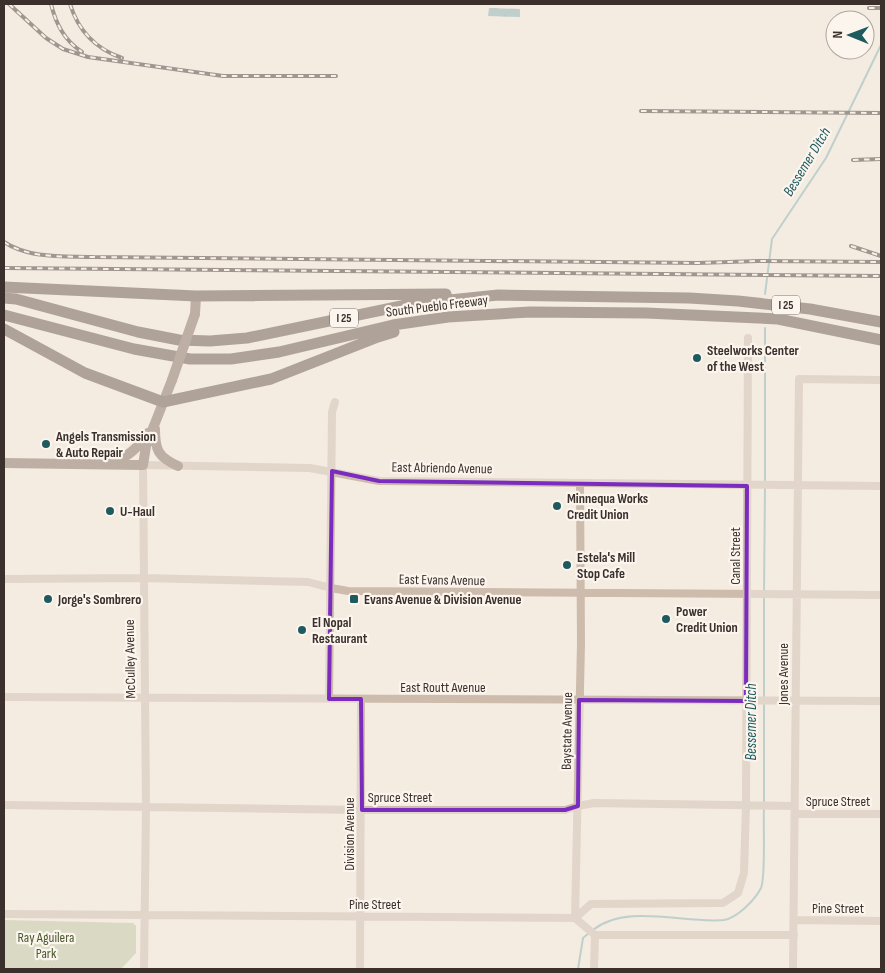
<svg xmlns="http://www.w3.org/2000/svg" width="885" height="973" font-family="'Sofia Sans Condensed',sans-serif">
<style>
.green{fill:#b8c4a0}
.water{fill:url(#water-waves)}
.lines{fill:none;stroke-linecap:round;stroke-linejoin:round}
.stream{stroke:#7fb0b2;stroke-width:2}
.minor{stroke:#cdbbac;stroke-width:8}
.major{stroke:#7d675c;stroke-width:10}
.highway{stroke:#5c4a42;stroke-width:11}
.rail-casing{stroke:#3b302b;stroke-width:4}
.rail{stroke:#fbf5ee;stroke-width:2;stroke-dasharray:5.5;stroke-linecap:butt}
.major-bridge{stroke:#7d675c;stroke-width:10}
.marked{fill:none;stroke:#7b2cbf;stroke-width:4;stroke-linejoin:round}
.poi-dot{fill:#1f5a5e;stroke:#fbf5ee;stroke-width:2}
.labels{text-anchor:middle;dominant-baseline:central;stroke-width:4.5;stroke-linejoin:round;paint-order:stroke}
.shield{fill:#fbf5ee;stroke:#756b66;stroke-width:1}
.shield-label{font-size:12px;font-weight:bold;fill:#3b302b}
.street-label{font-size:14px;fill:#3b302b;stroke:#fbf5ee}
.poi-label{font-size:14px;font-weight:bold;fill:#3b302b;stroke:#fbf5ee;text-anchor:start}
.park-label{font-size:14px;fill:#4a5a2e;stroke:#fbf5ee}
.water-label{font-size:15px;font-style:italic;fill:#1f5a5e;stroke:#fbf5ee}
</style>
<defs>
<pattern id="water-waves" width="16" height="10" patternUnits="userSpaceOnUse" patternTransform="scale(1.25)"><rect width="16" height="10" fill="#7fb0b2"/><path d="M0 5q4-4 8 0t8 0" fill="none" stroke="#699091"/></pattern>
</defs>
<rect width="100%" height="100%" fill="#f4ebe1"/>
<path class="green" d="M4,920L133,923L136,926V953L121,969H4Z"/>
<path class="water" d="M489,8L520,9V17L488,16Z"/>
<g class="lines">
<path class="stream" d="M765,294L772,239L826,158L881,45
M765,483V328
M764,593L765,487
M764,698V597
M764,803V702
M593,930C626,903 685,924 724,920C737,918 755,900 761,888C766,876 763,823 764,807
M578,969L583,938L589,933"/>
<path class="minor" d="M580,484L581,643L575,918L595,935
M4,579L143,578L308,582L331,588L348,591L881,595
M4,697L881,701
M329,699L332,412L335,402
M4,805L362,810H565L578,806L594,803L794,806
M795,814H881
M4,914L575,918L591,904L723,903L738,893L744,873L746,805L748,338
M794,920L881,921
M595,935H794
M144,969L146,807L143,465L310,468L379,481L881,486
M360,969L361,699
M594,969L595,935
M793,969L799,379L881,380"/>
<path class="major" d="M195,314L196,296
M155,429C155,450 158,457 178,466
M112,462C129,457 138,447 148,433
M4,463L143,465L146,446L172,380"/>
<path class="highway" d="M4,287L196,296L446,294
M4,298L16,299L138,332L179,340L210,341L247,338L411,304L498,295L689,298L738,301L810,309L881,322
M4,315L134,349L190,359H231L279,352L393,325L448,317L530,312L646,313L778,319L881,340
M4,329L85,373L163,402L271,379L378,337L394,332"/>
<g class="rail-casing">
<path id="rail" d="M9,4L46,38L63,49L88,57L223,76H336
M51,4C56,24 64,40 82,52
M70,4C78,30 96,49 122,58
M869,8H881
M641,111L881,113
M853,160L881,159
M4,242C30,259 63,256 93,257L698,263L758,261L881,262
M851,246L881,256
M4,268L881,276"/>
</g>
<use href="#rail" class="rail"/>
<path class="major-bridge" d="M172,380L195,314"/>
</g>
<path d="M0 0H885V973H0ZM332,471L379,481L747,486L746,701L579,700L578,806L565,810H362L361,699H329Z" fill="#f4ebe1" fill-opacity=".55" fill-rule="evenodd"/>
<path class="marked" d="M332,471L379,481L747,486L746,701L579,700L578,806L565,810H362L361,699H329Z"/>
<g class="poi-dot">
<circle cx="697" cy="358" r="5"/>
<circle cx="46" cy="444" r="5"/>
<circle cx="557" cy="506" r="5"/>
<circle cx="110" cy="511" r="5"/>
<circle cx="567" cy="565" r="5"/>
<circle cx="48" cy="599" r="5"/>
<rect x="349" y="594" width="10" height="10" rx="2.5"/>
<circle cx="666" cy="619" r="5"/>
<circle cx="302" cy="630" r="5"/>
</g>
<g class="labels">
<g class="shield">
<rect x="772" y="295.5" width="28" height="19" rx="4"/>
<rect x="330" y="308.5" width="28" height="19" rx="4"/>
</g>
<g class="shield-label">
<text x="786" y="305">I 25</text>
<text x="344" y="318">I 25</text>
</g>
<g class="street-label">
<text transform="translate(437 306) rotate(-7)">South Pueblo Freeway</text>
<text transform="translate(442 468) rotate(1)">East Abriendo Avenue</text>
<text transform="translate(735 556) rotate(-90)">Canal Street</text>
<text transform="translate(442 580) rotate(1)">East Evans Avenue</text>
<text transform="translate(130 659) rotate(-91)">McCulley Avenue</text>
<text transform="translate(783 674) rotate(-90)">Jones Avenue</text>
<text x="443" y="687">East Routt Avenue</text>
<text transform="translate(567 731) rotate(-89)">Baystate Avenue</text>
<text x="400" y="797">Spruce Street</text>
<text x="838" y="801">Spruce Street</text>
<text transform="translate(349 834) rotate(-90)">Division Avenue</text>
<text x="375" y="904">Pine Street</text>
<text x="838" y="908">Pine Street</text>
</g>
<g class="poi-label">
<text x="707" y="350">Steelworks Center<tspan x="707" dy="16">of the West</tspan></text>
<text x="56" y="436">Angels Transmission<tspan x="56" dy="16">&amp; Auto Repair</tspan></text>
<text x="567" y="498">Minnequa Works<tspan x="567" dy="16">Credit Union</tspan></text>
<text x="120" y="511">U-Haul</text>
<text x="577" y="557">Estela's Mill<tspan x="577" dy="16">Stop Cafe</tspan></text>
<text x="58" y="599">Jorge's Sombrero</text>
<text x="364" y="599">Evans Avenue &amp; Division Avenue</text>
<text x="676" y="611">Power<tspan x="676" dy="16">Credit Union</tspan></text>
<text x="312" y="622">El Nopal<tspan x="312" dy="16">Restaurant</tspan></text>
</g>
<g class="park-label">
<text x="46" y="937">Ray Aguilera<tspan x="46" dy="16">Park</tspan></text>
</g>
<g class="water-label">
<text transform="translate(807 162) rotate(-59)">Bessemer Ditch</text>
<text transform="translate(751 722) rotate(-90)">Bessemer Ditch</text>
</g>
</g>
<rect width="885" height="973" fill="none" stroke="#3b302b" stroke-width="10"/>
<g transform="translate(850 35) rotate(271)"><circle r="24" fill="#fbf5ee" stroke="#aea6a0"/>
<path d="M0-4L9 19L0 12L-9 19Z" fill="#1f5a5e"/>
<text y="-8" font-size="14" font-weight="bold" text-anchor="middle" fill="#3b302b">N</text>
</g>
</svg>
